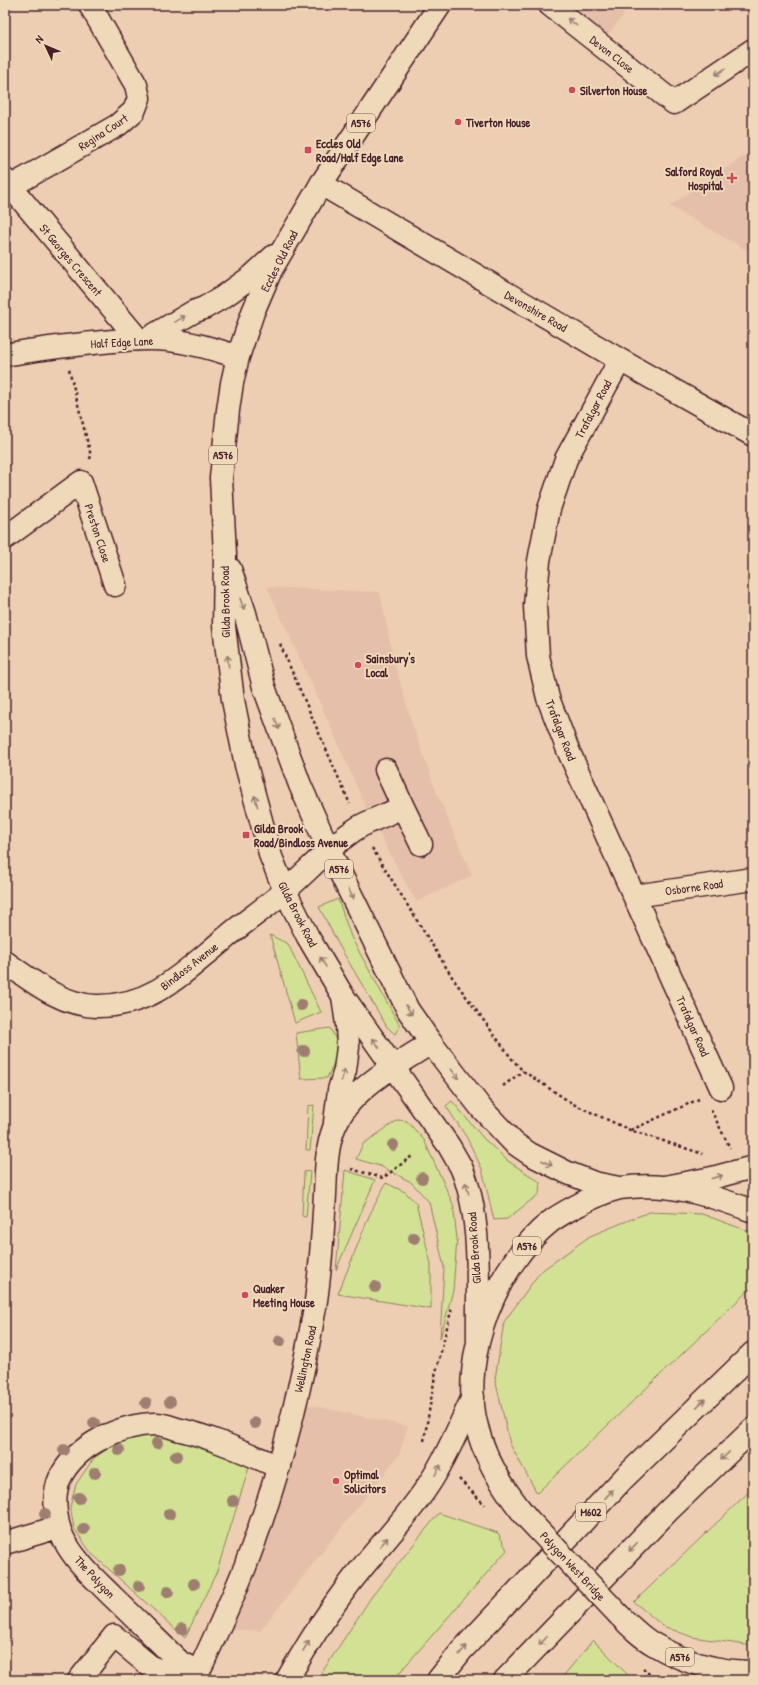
<svg xmlns="http://www.w3.org/2000/svg" width="758" height="1685" font-family="'Patrick Hand',sans-serif">
<style>
.built{fill:#e6bfaa}
.green{fill:#d2e194;stroke:#8e8060}
.lines{fill:none;stroke-linecap:round;stroke-linejoin:round}
.minor-casing{stroke:#4a1f2b;stroke-width:25}
.major-casing{stroke:#4a1f2b;stroke-width:25}
.highway-casing{stroke:#4a1f2b;stroke-width:25}
.path{stroke:#4a1f2b;stroke-width:2.5;stroke-dasharray:3 3;stroke-linecap:butt}
.minor{stroke:#eed9b8;stroke-width:22}
.major{stroke:#eed9b8;stroke-width:22}
.highway{stroke:#eed9b8;stroke-width:22}
.major-bridge-casing{stroke:#4a1f2b;stroke-width:25;stroke-linecap:butt}
.major-bridge{stroke:#eed9b8;stroke-width:22}
.tree{fill:#9f7e71}
.oneway{stroke:#9c7c72}
.poi-dot{fill:#d1495b;stroke:#eed9b8;stroke-width:1.5}
.labels{text-anchor:middle;dominant-baseline:central;stroke-width:4;stroke-linejoin:round;paint-order:stroke}
.shield{fill:#eed9b8;stroke:#7b5755;stroke-width:1}
.shield-label{font-size:11px;font-weight:bold;fill:#4a1f2b}
.street-label{font-size:12px;fill:#4a1f2b;stroke:#eed9b8}
.poi-label{font-size:12px;font-weight:bold;fill:#4a1f2b;stroke:#eed9b8;text-anchor:start}
</style>
<rect width="100%" height="100%" fill="#eeceb3"/>
<filter id="ink" filterUnits="userSpaceOnUse"><feTurbulence type="fractalNoise" baseFrequency=".025" numOctaves="2"/><feDisplacementMap in="SourceGraphic" scale="8" xChannelSelector="R" yChannelSelector="G"/><feConvolveMatrix kernelMatrix="1 2 1 2 8 2 1 2 1" color-interpolation-filters="sRGB"/></filter>
<g filter="url(#ink)">
<path class="built" d="M552,5H631L601,44Z
M753,150V254L669,206Z
M267,587L380,592L394,661L413,726L437,793L472,876L416,902L370,817L321,705Z
M296,1402L408,1426L399,1455L260,1631L221,1629Z"/>
<path class="green" d="M338,899L351,937L400,1026L395,1034L387,1027L340,947L319,907Z
M270,935L288,944L321,1012L295,1023Z
M330,1028L338,1044L336,1058L327,1078L301,1079L296,1033Z
M452,1101L484,1139L508,1161L540,1182L539,1194L507,1219L494,1220L482,1169L467,1138L446,1106Z
M314,1105L310,1150H306L308,1106Z
M398,1120L407,1121L424,1140L453,1204L457,1239L453,1290L440,1339L444,1267L429,1202L411,1182L380,1166L356,1159L363,1144Z
M345,1170L375,1180L336,1270Z
M310,1171L306,1217L302,1216L304,1172Z
M386,1183L405,1192L416,1203L431,1264V1309L338,1294L369,1216Z
M649,1212L702,1214L753,1233V1286L537,1493L510,1444L495,1379L504,1322L540,1272L590,1236Z
M151,1430L250,1464L217,1571L185,1638L91,1553L74,1528L70,1507L76,1484L94,1458L118,1442Z
M753,1488V1646L692,1637L663,1626L634,1602Z
M439,1513L498,1533L507,1550L393,1680H317L372,1596Z
M593,1640L633,1680H560Z"/>
<g class="lines">
<g class="minor-casing">
<path id="minor" d="M550,5L674,103L753,50
M5,180L138,339
M321,184L620,360L753,435
M10,187L118,125L134,111L139,98L136,85L90,5
M620,360L566,459L549,509L539,561L535,606L538,656L548,698L568,750L721,1088
M5,538L81,482L115,585
M403,807L421,844
M634,896L753,879
M5,962C32,981 61,1005 96,1006C151,1007 183,973 222,941C242,923 266,908 286,890C310,869 332,844 359,827C373,819 389,814 403,807L386,770
M335,1122L339,1090L345,1070L348,1047L347,1025L343,996
M5,1543L58,1527
M199,1672L181,1663C158,1641 136,1619 113,1597C97,1581 79,1565 67,1545C56,1528 51,1498 60,1478C76,1445 121,1424 156,1424C163,1424 171,1427 177,1429C212,1437 246,1453 279,1467
M79,1680L114,1636L151,1667L164,1672L181,1663
M195,1680C212,1642 230,1605 245,1567C277,1483 300,1396 315,1307C321,1270 323,1232 325,1194C326,1173 326,1148 334,1128C349,1089 398,1064 431,1043"/>
</g>
<g class="major-casing">
<path id="major" d="M440,5L321,184L271,270L253,312L238,357L232,383L228,410L221,478L225,554L224,626L233,700L246,765L271,857L285,891L308,937L343,996L449,1146C453,1153 457,1160 461,1167C483,1218 477,1288 478,1343
M147,339L193,312L204,308L223,297L251,277L274,256
M5,355C31,350 57,347 84,344C112,341 141,337 170,340C193,343 215,349 238,357
M230,569L245,613L264,687L300,785L329,850L408,1010L431,1043L481,1108L514,1143L530,1154L568,1173L594,1183L619,1188
M527,1518C504,1490 484,1459 476,1423C460,1356 497,1264 550,1222C560,1214 573,1208 584,1202C595,1197 608,1190 621,1188C667,1181 710,1195 753,1211
M619,1615C630,1626 642,1638 655,1645C685,1663 719,1672 753,1672"/>
</g>
<g class="highway-casing">
<path id="highway" d="M665,1187L712,1178L753,1167
M287,1680C307,1645 328,1611 353,1579C378,1547 407,1518 429,1484C447,1457 459,1426 473,1397
M438,1680L462,1650L625,1477L753,1353
M505,1680L668,1511L753,1429"/>
</g>
<path class="path" d="M69,369L91,456L89,461
M280,644L350,804
M372,848L454,980L512,1059L523,1071L573,1104L630,1130L703,1154
M503,1086L523,1071
M711,1110L730,1148
M631,1130L699,1099
M351,1169L383,1178L412,1156
M424,1441L435,1376L452,1307
M459,1479L485,1505
M643,1668L655,1680"/>
<use href="#minor" class="minor"/>
<use href="#major" class="major"/>
<use href="#highway" class="highway"/>
<g class="major-bridge-casing">
<path id="major-bridge" d="M527,1518L619,1615"/>
</g>
<use href="#major-bridge" class="major-bridge"/>
</g>
<g class="tree">
<circle cx="301" cy="1005" r="6"/>
<circle cx="304" cy="1051" r="6"/>
<circle cx="393" cy="1145" r="6"/>
<circle cx="422" cy="1178" r="6"/>
<circle cx="414" cy="1238" r="6"/>
<circle cx="375" cy="1287" r="6"/>
<circle cx="280" cy="1341" r="6"/>
<circle cx="170" cy="1402" r="6"/>
<circle cx="146" cy="1403" r="6"/>
<circle cx="94" cy="1423" r="6"/>
<circle cx="255" cy="1423" r="6"/>
<circle cx="157" cy="1443" r="6"/>
<circle cx="64" cy="1450" r="6"/>
<circle cx="119" cy="1450" r="6"/>
<circle cx="176" cy="1456" r="6"/>
<circle cx="95" cy="1473" r="6"/>
<circle cx="79" cy="1498" r="6"/>
<circle cx="233" cy="1501" r="6"/>
<circle cx="45" cy="1514" r="6"/>
<circle cx="169" cy="1514" r="6"/>
<circle cx="84" cy="1529" r="6"/>
<circle cx="119" cy="1570" r="6"/>
<circle cx="194" cy="1584" r="6"/>
<circle cx="139" cy="1586" r="6"/>
<circle cx="168" cy="1592" r="6"/>
<circle cx="182" cy="1629" r="6"/>
</g>
<defs><path id="oneway-shaft" d="M-6 0H5M1.5-3L5.5 0L1.5 3" fill="none" stroke-width="1.6" stroke-linecap="round" stroke-linejoin="round"/></defs>
<g class="oneway">
<use href="#oneway-shaft" transform="translate(572 22) rotate(-142)"/>
<use href="#oneway-shaft" transform="translate(720 72) rotate(147)"/>
<use href="#oneway-shaft" transform="translate(180 319) rotate(-31)"/>
<use href="#oneway-shaft" transform="translate(242 604) rotate(71)"/>
<use href="#oneway-shaft" transform="translate(228 661) rotate(-97)"/>
<use href="#oneway-shaft" transform="translate(277 724) rotate(70)"/>
<use href="#oneway-shaft" transform="translate(256 801) rotate(-106)"/>
<use href="#oneway-shaft" transform="translate(351 894) rotate(64)"/>
<use href="#oneway-shaft" transform="translate(323 962) rotate(-121)"/>
<use href="#oneway-shaft" transform="translate(409 1010) rotate(59)"/>
<use href="#oneway-shaft" transform="translate(376 1043) rotate(-125)"/>
<use href="#oneway-shaft" transform="translate(455 1074) rotate(52)"/>
<use href="#oneway-shaft" transform="translate(343 1075) rotate(-74)"/>
<use href="#oneway-shaft" transform="translate(547 1163) rotate(27)"/>
<use href="#oneway-shaft" transform="translate(717 1177) rotate(-15)"/>
<use href="#oneway-shaft" transform="translate(467 1188) rotate(-107)"/>
<use href="#oneway-shaft" transform="translate(701 1403) rotate(-44)"/>
<use href="#oneway-shaft" transform="translate(725 1456) rotate(136)"/>
<use href="#oneway-shaft" transform="translate(438 1470) rotate(-60)"/>
<use href="#oneway-shaft" transform="translate(609 1494) rotate(-47)"/>
<use href="#oneway-shaft" transform="translate(384 1542) rotate(-50)"/>
<use href="#oneway-shaft" transform="translate(633 1547) rotate(134)"/>
<use href="#oneway-shaft" transform="translate(543 1641) rotate(134)"/>
<use href="#oneway-shaft" transform="translate(306 1646) rotate(-59)"/>
<use href="#oneway-shaft" transform="translate(463 1650) rotate(-49)"/>
</g>
</g>
<g class="poi-dot">
<circle cx="572" cy="90" r="4"/>
<circle cx="458" cy="122" r="4"/>
<rect x="304" y="146" width="8" height="8" rx="2"/>
<path d="M730 172h4v4h4v4h-4v4h-4v-4h-4v-4h4z"/>
<circle cx="358" cy="665" r="4"/>
<rect x="242" y="831" width="8" height="8" rx="2"/>
<circle cx="245" cy="1295" r="4"/>
<circle cx="336" cy="1481" r="4"/>
</g>
<g class="labels">
<g class="shield">
<rect x="347" y="114" width="28" height="18" rx="3"/>
<rect x="209" y="446" width="28" height="18" rx="3"/>
<rect x="325" y="860" width="28" height="18" rx="3"/>
<rect x="513" y="1237" width="28" height="18" rx="3"/>
<rect x="576" y="1503" width="30" height="18" rx="3"/>
<rect x="666" y="1648" width="28" height="18" rx="3"/>
</g>
<g class="shield-label">
<text x="361" y="123">A576</text>
<text x="223" y="455">A576</text>
<text x="339" y="869">A576</text>
<text x="527" y="1246">A576</text>
<text x="591" y="1512">M602</text>
<text x="680" y="1657">A576</text>
</g>
<g class="street-label">
<text transform="translate(612 54) rotate(38)">Devon Close</text>
<text transform="translate(103 132) rotate(-33)">Regina Court</text>
<text transform="translate(71 260) rotate(50)">St Georges Crescent</text>
<text transform="translate(279 261) rotate(-63)">Eccles Old Road</text>
<text transform="translate(536 311) rotate(30)">Devonshire Road</text>
<text transform="translate(122 342) rotate(-3)">Half Edge Lane</text>
<text transform="translate(593 409) rotate(-62)">Trafalgar Road</text>
<text transform="translate(98 533) rotate(72)">Preston Close</text>
<text transform="translate(225 602) rotate(-91)">Gilda Brook Road</text>
<text transform="translate(561 730) rotate(69)">Trafalgar Road</text>
<text transform="translate(694 887) rotate(-8)">Osborne Road</text>
<text transform="translate(298 914) rotate(63)">Gilda Brook Road</text>
<text transform="translate(189 966) rotate(-38)">Bindloss Avenue</text>
<text transform="translate(693 1026) rotate(66)">Trafalgar Road</text>
<text transform="translate(474 1248) rotate(-94)">Gilda Brook Road</text>
<text transform="translate(305 1359) rotate(-78)">Wellington Road</text>
<text transform="translate(573 1566) rotate(47)">Polygon West Bridge</text>
<text transform="translate(95 1577) rotate(47)">The Polygon</text>
</g>
<g class="poi-label">
<text x="580" y="90">Silverton House</text>
<text x="466" y="122">Tiverton House</text>
<text x="316" y="143">Eccles Old<tspan x="316" dy="14">Road/Half Edge Lane</tspan></text>
<text x="723" y="171" text-anchor="end">Salford Royal<tspan x="723" dy="14">Hospital</tspan></text>
<text x="366" y="658">Sainsbury's<tspan x="366" dy="14">Local</tspan></text>
<text x="254" y="828">Gilda Brook<tspan x="254" dy="14">Road/Bindloss Avenue</tspan></text>
<text x="253" y="1288">Quaker<tspan x="253" dy="14">Meeting House</tspan></text>
<text x="344" y="1474">Optimal<tspan x="344" dy="14">Solicitors</tspan></text>
</g>
</g>
<rect width="758" height="1685" fill="none" stroke="#eed9b8" stroke-width="20"/>
<rect x="10" y="10" width="738" height="1665" fill="none" stroke="#4a1f2b" stroke-width="1.5" filter="url(#ink)"/>
<g transform="translate(46 46) rotate(314)" stroke="#eed9b8" stroke-width="3" paint-order="stroke">
<path d="M0-3L7 15L0 10L-7 15Z" fill="#4a1f2b"/>
<text y="-6" font-size="11" font-weight="bold" text-anchor="middle" fill="#4a1f2b">N</text>
</g>
</svg>
